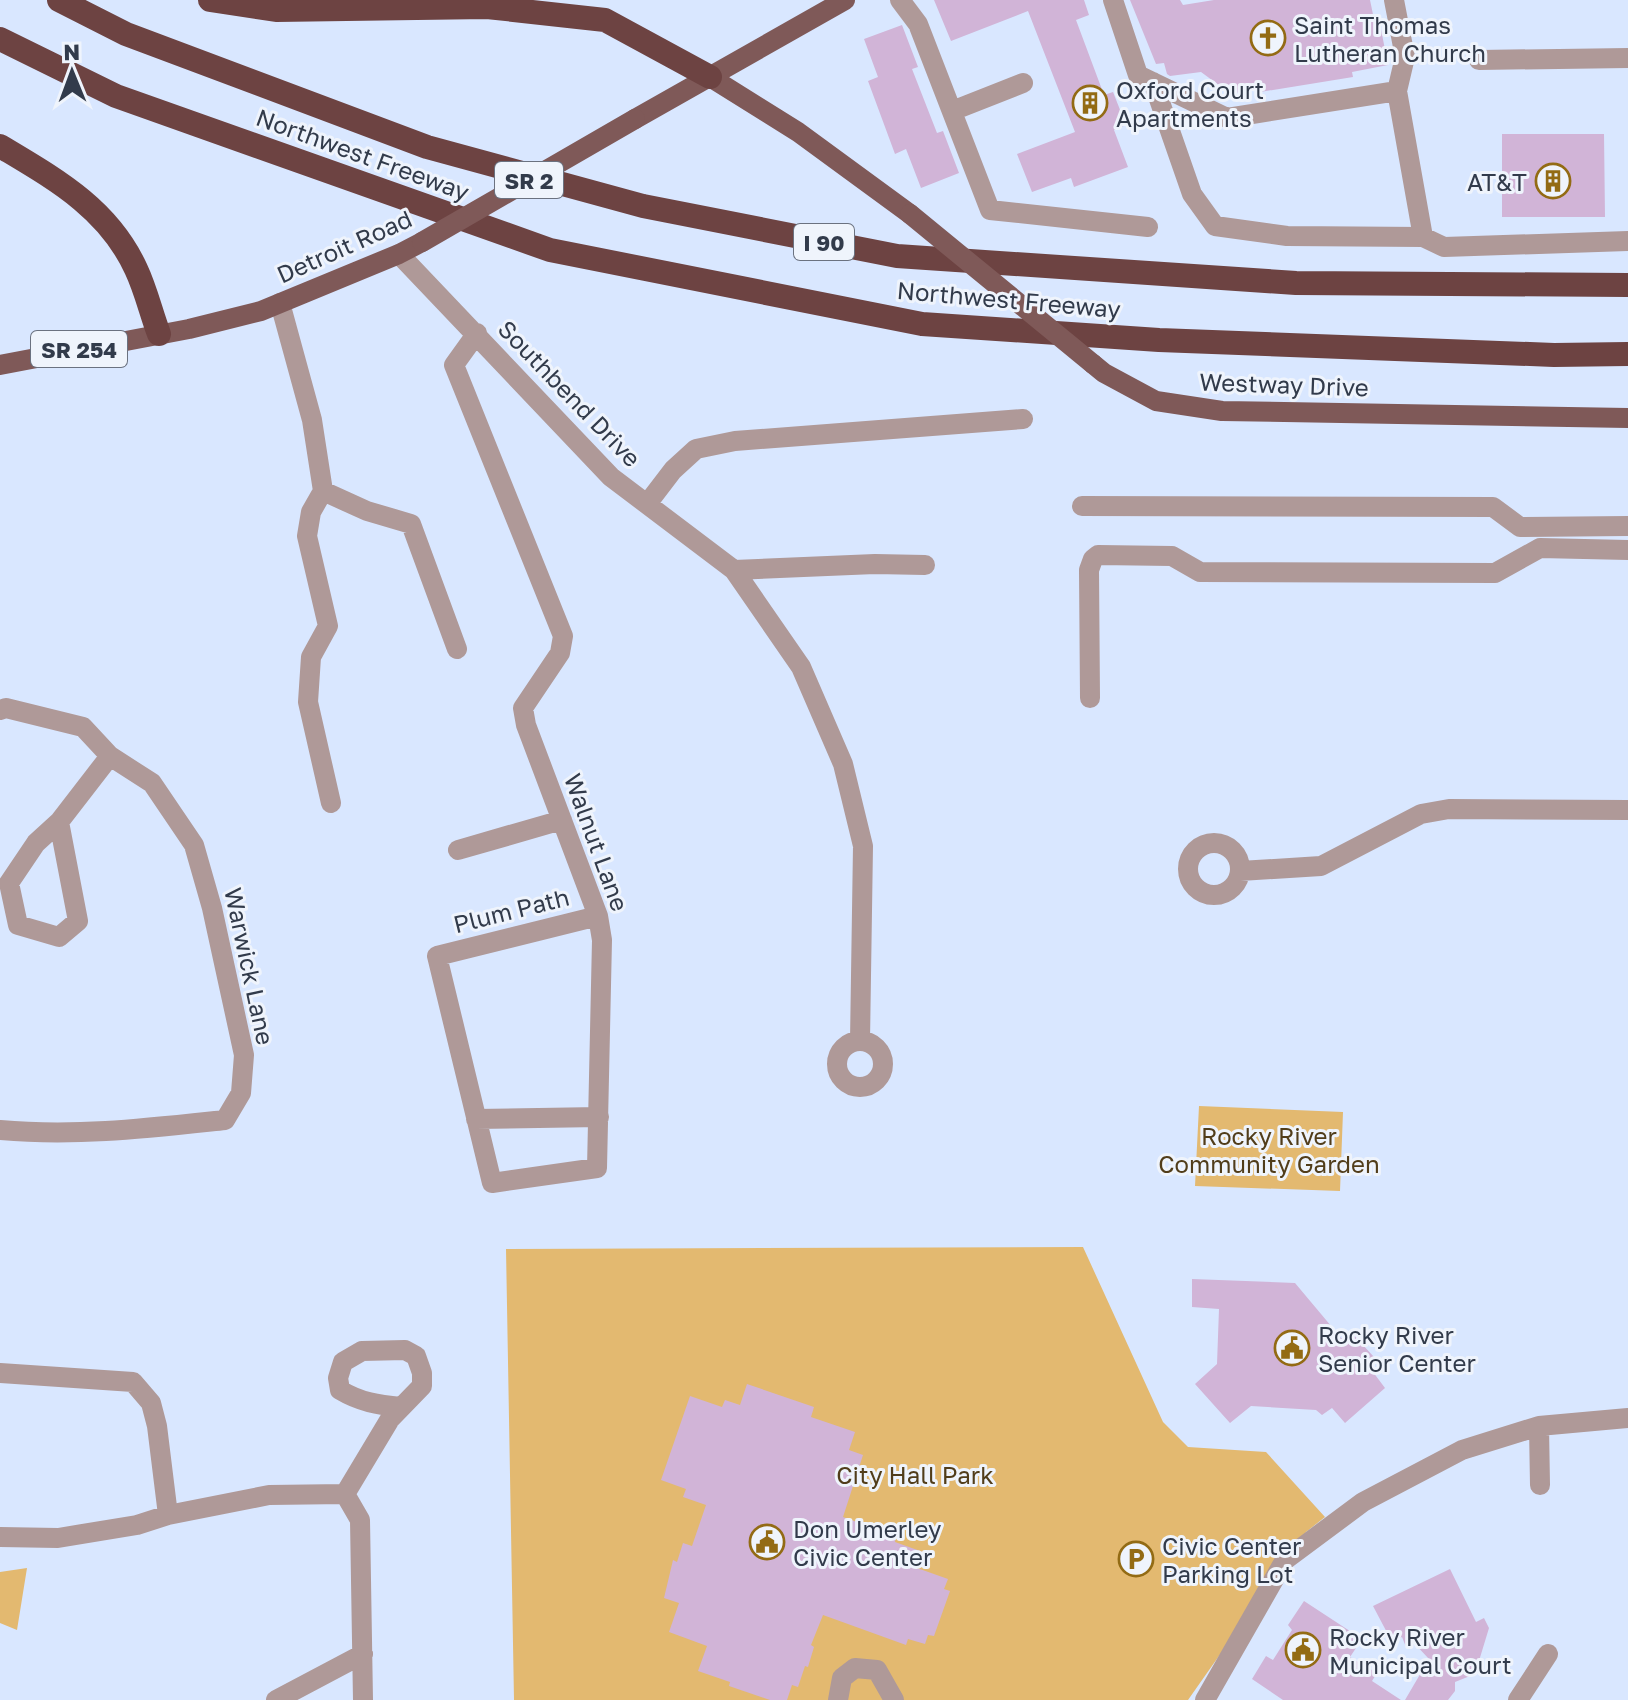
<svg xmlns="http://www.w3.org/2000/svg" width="1628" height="1700" font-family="'Golos Text',sans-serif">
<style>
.green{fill:#e3b970}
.building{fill:#d1b4d7}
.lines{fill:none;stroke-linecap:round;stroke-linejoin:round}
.minor{stroke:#af9998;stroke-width:20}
.major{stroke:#7f5958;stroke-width:20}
.highway{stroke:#6d4342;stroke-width:24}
.major-bridge{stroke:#7f5958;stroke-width:20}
.labels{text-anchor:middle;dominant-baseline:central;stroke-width:6;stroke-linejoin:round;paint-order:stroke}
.shield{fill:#eff4fc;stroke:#6b7280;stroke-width:2}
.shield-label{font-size:22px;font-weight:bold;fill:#323b4b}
.poi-label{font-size:24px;fill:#323b4b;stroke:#eff4fc;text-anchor:start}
.street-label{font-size:24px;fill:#323b4b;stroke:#eff4fc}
.park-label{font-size:24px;fill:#513d1a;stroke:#eff4fc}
</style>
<rect width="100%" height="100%" fill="#d9e7ff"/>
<path class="green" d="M1199,1106L1343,1112L1340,1191L1195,1186Z
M1083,1247L1163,1422L1188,1447L1266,1452L1325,1517L1306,1532L1188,1700H514L506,1249Z
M27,1568L17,1630L0,1623V1572Z"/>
<path class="building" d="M934,0H1084L1089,15L1076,20L1104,95L1113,92L1126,125L1114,130L1128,167L1074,187L1071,178L1032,192L1017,154L1075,132L1028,11L951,41Z
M1130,0H1180L1183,5L1214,0H1370L1375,24H1380L1388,65L1352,72L1353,77L1260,92L1259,88L1231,94L1201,72L1170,76L1167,74L1164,63L1156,64Z
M902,25L918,67L912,69L937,133L943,131L959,173L921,188L906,149L895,154L868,81L878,77L864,39Z
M1502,134H1604L1605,217H1502Z
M1192,1279L1295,1283L1342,1339L1350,1331L1374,1357L1367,1364L1385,1388L1345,1423L1332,1408L1322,1415L1316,1410L1251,1406L1230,1423L1195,1384L1217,1364L1219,1309L1192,1307Z
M747,1384L814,1407L811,1417L855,1432L849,1450L863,1455L843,1517L896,1536L895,1542L923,1552L917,1568L948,1579L944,1589L950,1591L934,1636L928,1635L925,1644L908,1639L906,1645L823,1615L811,1645L814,1647L808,1667L805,1666L798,1687L792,1685L787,1700H770L729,1686L730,1682L698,1671L707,1646L669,1632L679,1603L664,1598L673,1560L677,1562L683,1543L692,1546L706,1505L683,1497L686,1489L661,1480L690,1396L722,1407L725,1400L740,1405Z
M1450,1569L1476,1622L1484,1618L1489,1628L1475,1674L1455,1682V1691L1448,1700H1405L1429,1659L1414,1643L1406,1647L1402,1637L1392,1642L1373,1606Z
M1304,1601L1362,1639L1350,1657L1377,1673L1372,1681L1401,1700H1283L1252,1679L1266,1656L1273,1660L1285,1641L1292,1630L1288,1625Z"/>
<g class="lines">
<path class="minor" d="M900,0L918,24L990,210L1148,227
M1113,0L1138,75L1227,118L1397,91L1405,57L1394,0
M1479,60L1628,58
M1153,82L1192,194L1215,226L1287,236L1423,237
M1397,91L1423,237L1444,247L1628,241
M952,111L1023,83
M399,254L611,477L734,570L801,667L843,764L863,846L860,1041
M280,303L312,420L323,491L311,512L307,536L328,626L311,657L308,702L331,803
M477,333L454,365L563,636L560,653L523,708L526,725L598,916L602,940L597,1168L492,1183L437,956L598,916
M323,491L367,511L411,524L457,649
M647,504L673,470L696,449L735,441L1023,419
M1082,506L1493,507L1520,527L1628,526
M734,570L875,564L925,565
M1090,698L1089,570L1093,559L1098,555L1172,556L1200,572L1495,573L1540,548L1628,550
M0,710L6,708L83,727L110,756L152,783L194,845L212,908L244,1055L241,1093L225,1120C150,1128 76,1137 0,1130
M59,822L36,843L9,883L18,925L59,937L78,921L59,822L110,756
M1188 869a26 26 0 1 1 52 0a26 26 0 1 1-52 0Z
M458,850L562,820
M1240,871L1321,866L1421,814L1449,809L1628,810
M837 1064a23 23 0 1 1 46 0a23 23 0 1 1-46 0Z
M476,1119L599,1117
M0,1373L133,1382L151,1403L157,1426L168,1515
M1539,1426L1540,1485
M345,1494L390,1419L422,1386V1373L416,1356L405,1350L362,1351L343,1362L338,1378L340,1390C360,1402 378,1405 401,1407
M345,1494L360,1520L363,1700
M0,1537L58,1538L137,1525L168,1515L269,1495L345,1494
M276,1700L363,1654
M838,1700L842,1678L855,1668L877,1670L894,1700
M1205,1700L1285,1560L1363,1502L1462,1450L1539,1426L1628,1418
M1518,1700L1548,1654"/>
<path class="major" d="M710,77L798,132L910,214
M635,119L845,0
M1093,364L1104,373L1156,401L1222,411L1628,418
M0,365L189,329L261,311L399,254L422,242"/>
<path class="highway" d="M59,0L126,34L427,147L643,206L897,256L1296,283L1628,285
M210,0L276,10L487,7L605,20L710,77
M0,39L116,96L550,250L922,324L1159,340L1554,355L1628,354
M0,146C55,179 108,208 136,269C146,290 151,313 159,334"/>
<path class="major-bridge" d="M910,214L1093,364
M422,242L635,119"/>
</g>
<defs>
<g id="church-ring" transform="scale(1.8)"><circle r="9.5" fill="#eff4fc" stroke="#936b14" stroke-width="1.5"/><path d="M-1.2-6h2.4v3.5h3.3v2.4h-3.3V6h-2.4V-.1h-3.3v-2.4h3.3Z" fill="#936b14"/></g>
<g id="building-ring" transform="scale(1.8)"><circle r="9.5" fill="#eff4fc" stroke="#936b14" stroke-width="1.5"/><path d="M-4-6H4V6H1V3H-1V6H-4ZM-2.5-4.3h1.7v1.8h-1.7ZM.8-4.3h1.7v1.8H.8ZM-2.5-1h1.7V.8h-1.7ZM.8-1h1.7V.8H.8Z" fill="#936b14"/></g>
<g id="civic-ring" transform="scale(1.8)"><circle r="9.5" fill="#eff4fc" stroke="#936b14" stroke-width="1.5"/><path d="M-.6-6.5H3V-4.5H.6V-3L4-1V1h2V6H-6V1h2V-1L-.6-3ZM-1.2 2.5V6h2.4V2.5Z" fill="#936b14"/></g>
<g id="parking-ring" transform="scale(1.8)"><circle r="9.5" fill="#eff4fc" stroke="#936b14" stroke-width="1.5"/><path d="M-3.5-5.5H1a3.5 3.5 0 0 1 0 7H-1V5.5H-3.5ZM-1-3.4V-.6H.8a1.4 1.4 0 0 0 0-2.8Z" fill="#936b14"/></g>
</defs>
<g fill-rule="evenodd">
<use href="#church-ring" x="1268" y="38"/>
<use href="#building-ring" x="1090" y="103"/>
<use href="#building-ring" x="1553" y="181"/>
<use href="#civic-ring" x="1292" y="1348"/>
<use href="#civic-ring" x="767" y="1542"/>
<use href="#parking-ring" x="1136" y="1559"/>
<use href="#civic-ring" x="1303" y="1650"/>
</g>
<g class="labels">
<g class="shield">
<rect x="495" y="162" width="68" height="36" rx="6"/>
<rect x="794" y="224" width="60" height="36" rx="6"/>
<rect x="31" y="331" width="96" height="36" rx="6"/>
</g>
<g class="shield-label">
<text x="529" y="180">SR 2</text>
<text x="824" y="242">I 90</text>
<text x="79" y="349">SR 254</text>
</g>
<g class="poi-label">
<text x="1294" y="24">Saint Thomas<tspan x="1294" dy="28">Lutheran Church</tspan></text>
<text x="1116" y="89">Oxford Court<tspan x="1116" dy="28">Apartments</tspan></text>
<text x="1527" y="181" text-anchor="end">AT&amp;T</text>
<text x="1318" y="1334">Rocky River<tspan x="1318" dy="28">Senior Center</tspan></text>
<text x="793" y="1528">Don Umerley<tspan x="793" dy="28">Civic Center</tspan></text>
<text x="1162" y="1545">Civic Center<tspan x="1162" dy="28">Parking Lot</tspan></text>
<text x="1329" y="1636">Rocky River<tspan x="1329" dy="28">Municipal Court</tspan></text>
</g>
<g class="street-label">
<text transform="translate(363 154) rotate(20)">Northwest Freeway</text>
<text transform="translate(344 246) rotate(-24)">Detroit Road</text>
<text transform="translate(1009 299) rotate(5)">Northwest Freeway</text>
<text transform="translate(1284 384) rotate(2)">Westway Drive</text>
<text transform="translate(570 393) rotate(46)">Southbend Drive</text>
<text transform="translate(597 842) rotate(70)">Walnut Lane</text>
<text transform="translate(511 910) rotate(-14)">Plum Path</text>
<text transform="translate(250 966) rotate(78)">Warwick Lane</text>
</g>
<g class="park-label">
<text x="1269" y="1135">Rocky River<tspan x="1269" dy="28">Community Garden</tspan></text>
<text x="915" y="1474">City Hall Park</text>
</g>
</g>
<g transform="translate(72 72) rotate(359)" stroke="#eff4fc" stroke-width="6" paint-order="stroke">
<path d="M0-6L14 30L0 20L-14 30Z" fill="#323b4b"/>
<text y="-12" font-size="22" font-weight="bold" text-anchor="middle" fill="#323b4b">N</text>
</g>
</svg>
